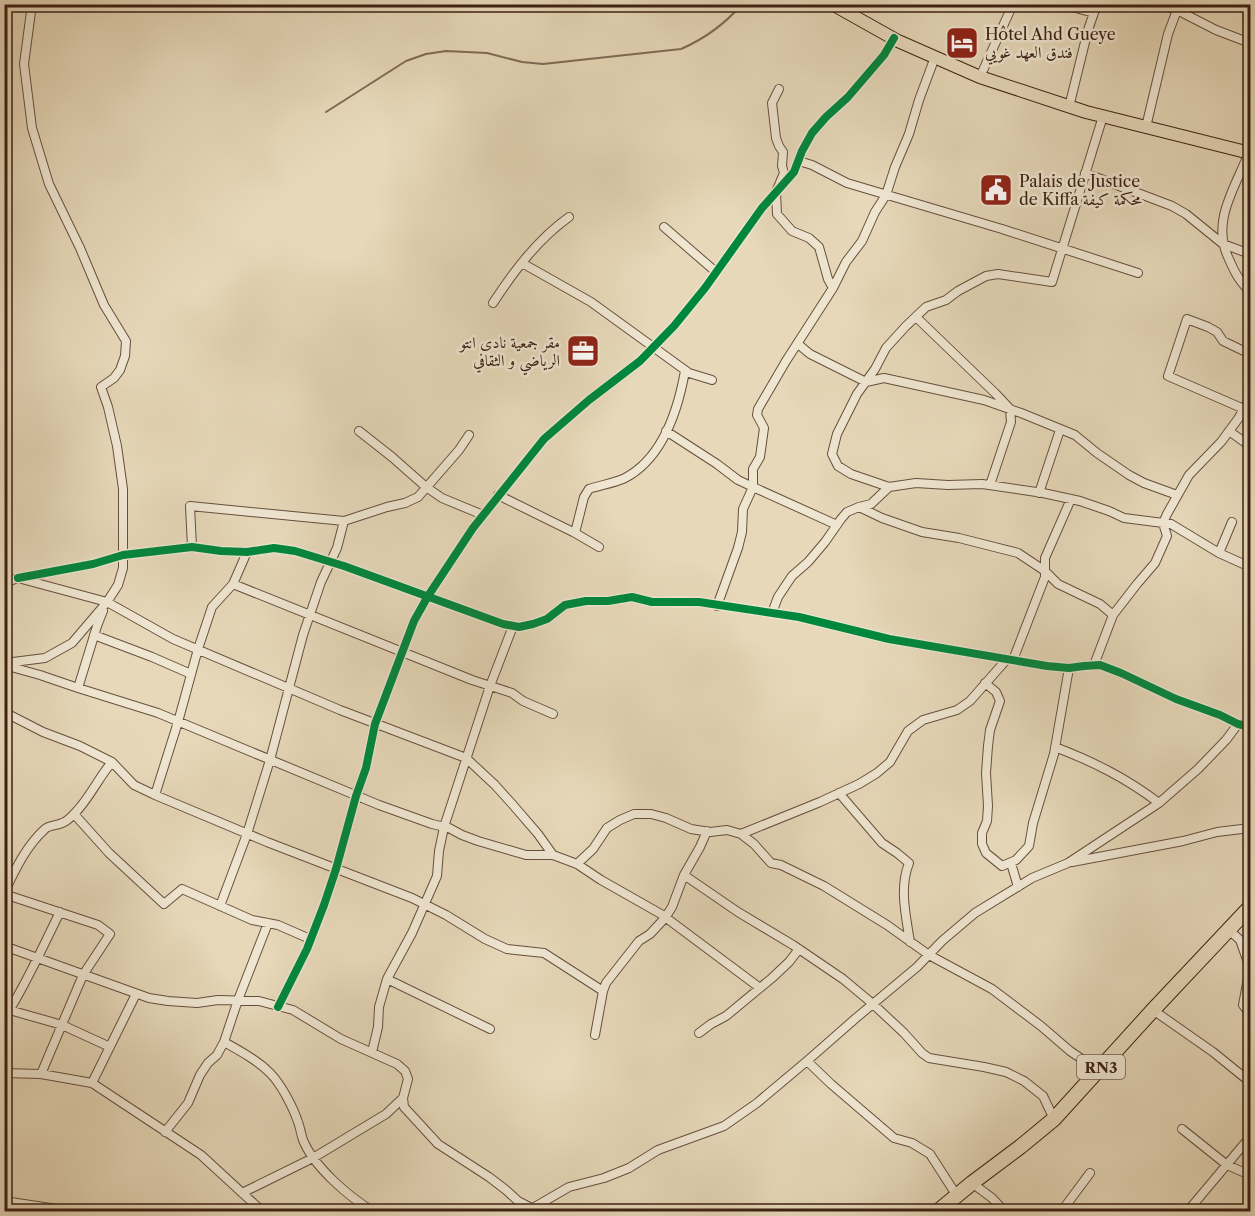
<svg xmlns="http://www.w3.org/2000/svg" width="1255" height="1216" font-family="'Libre Caslon Text',Amiri,serif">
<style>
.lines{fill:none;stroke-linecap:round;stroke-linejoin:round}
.stream{stroke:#806a55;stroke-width:2}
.street-casing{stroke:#674f3d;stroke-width:10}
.primary-casing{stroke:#3d2114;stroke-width:14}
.highway-casing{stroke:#3d2114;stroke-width:16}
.street{stroke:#efe6d2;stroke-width:8}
.primary{stroke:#e6d8b9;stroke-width:12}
.highway{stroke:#e6d8b9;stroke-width:14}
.cycleway-casing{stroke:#efe6d2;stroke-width:11}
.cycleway{stroke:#00873e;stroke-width:8}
.labels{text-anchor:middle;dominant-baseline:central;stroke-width:5;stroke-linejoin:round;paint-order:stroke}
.shield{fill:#efe6d2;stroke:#725c4d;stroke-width:1.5}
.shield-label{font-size:15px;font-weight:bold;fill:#3d2114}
.poi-label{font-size:16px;fill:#3d2114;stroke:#efe6d2;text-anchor:start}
</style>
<rect width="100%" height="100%" fill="#e6d8b9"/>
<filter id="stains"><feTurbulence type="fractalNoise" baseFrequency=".00333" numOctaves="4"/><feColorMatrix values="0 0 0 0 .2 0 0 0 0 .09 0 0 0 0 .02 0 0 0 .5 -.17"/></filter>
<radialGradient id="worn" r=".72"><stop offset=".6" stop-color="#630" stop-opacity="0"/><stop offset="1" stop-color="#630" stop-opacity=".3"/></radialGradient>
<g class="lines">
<path class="stream" d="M326,112L406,61L426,54L446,51L487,53L522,62L543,64L681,49C704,39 725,24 742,4"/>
<g class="street-casing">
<path id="street" d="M1061,4L1094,13
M1158,4L1177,10L1216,30L1250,43
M980,77L1013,4
M779,89L772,103L776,138L779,146L783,152L782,166L784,173L776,192L777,214L792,231L809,238L819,247L828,279L833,288
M1069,107L1088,30L1097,4
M1103,116L1052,282L998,274L986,276L958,291L946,300L926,307L906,326L886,348L875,369L857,394L837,434L832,454L838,466L851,474L889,487L916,483L948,485L982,484L1043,493L1080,501L1109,511L1124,518L1171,524L1219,553L1250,567
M1146,127L1168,34L1177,10
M1249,152C1236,187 1211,220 1228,257C1235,273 1238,279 1250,292
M799,161L812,165L847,183L1002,229L1138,273
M1085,173L1172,206L1186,214L1223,244L1250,254
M664,227L716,272
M522,263L591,302L689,373L712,380
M493,303C514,271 538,239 569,217
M916,317L996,394L1010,409L1011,422L990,485
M798,344L810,354L866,382L884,378L984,400L1021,413L1075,435L1097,453L1129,475L1144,483L1177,495
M1244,409L1168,376L1187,319L1208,327L1217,332L1223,341L1250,354
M359,431L392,457L426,487L442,498L483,515
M666,431L717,464L738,480L753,487L743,509L742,532L738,548L717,606
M1229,431L1250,446
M1039,493L1060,430
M498,495L575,533L599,547
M859,507L882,518L922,532L959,538L1018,553L1045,571L1058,584L1100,604L1113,615
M837,525L753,487V469L760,457L764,428L757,415L758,409L786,361L833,288L846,262L862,241L875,212L886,195L895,167L909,134L919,100L935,57
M575,533L584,497L589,489C601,485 615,483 625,478C663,458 678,410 685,371
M192,547L190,506L344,521L387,507L405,503L418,497L459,450L469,435
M1219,553L1232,522
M18,578L93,564L123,555L192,547L221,551L247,552L274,548L295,551L344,566L503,624L519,627L533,624L547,619L565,605L586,601H608L632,597L652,602H699L799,617L889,639L1047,666L1069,668L1084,666L1100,665L1121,673L1176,699L1220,715L1238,724L1250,727
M4,583L18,578L107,602L173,639L340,710L466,758L495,785L513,805L538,834L553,855
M233,584L472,680L512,693L523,701L553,714
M772,613L778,597L792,576L808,562L825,542L841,519L847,512L859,507L871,504L889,487
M94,635L152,657L191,674
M1013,660L1045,577V558L1071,499
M5,663L45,658L72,643L107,602L118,585L123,568V489L117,446L108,407L101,387L114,378L120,370L125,356L126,341L104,305L80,248L49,184L32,128L24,64L32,4
M4,665L40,675L78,688L158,713L379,805L432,824L449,828L462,835L478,841L526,855H553L577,864L601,880L661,914L760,988
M1094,665L1113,615L1137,584L1155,563L1167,536L1163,523L1167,514L1189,475L1221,442L1238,419L1250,398
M985,683L996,692L1000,701L990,730L988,746L986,773L988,806L987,821L982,833V844L986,853L1002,866L1016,860L1029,846L1033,823L1054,754L1069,668
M78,688L97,626L103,611
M4,712L43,732L80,746L112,762L134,785L155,795L267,842L412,898L446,915L485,939L507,949L544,953L603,991
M1055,747C1094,762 1126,778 1159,803
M839,793L882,843L897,853L909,863C899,888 906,916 910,942
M155,795L178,722L198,649L212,607L233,584L247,552
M74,814L109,853L164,904L182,889L252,920L278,925L310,939
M741,834L820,802L859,784L877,773L890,762L908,731L923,720L957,710L970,701L1007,659
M1072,862L1183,841L1217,832L1250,828
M1011,863L1018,887
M577,864L593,849L607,828L620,820L634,814H651L666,818L691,829L710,832L727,830L741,834L754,844L771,863L781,865L824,886L887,925L929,955L992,989L1041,1026L1070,1051L1098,1070
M684,875L738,912L793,945L843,979L873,1004L904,1033L922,1053L929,1058L984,1067L1006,1072L1024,1081L1043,1096L1054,1119
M4,893C15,870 26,846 45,829C49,825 56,826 62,823C66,822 70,818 73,815C89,800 98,778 112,762
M4,894L98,925L110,934L83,975L41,1074
M220,906L247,834L270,760L303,635L321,582L337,548L344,521
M1229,930L1240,940L1250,968L1243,1005L1250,1014
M4,946L149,998L168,1001L197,1003L218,1000L259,1001L293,1010L341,1039L397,1064L405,1071L408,1079L403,1098L404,1107L438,1144L489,1177L506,1190L518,1201L539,1212
M387,979L490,1029
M4,1007L13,1011L62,1025L110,1047
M278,1007L307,949L324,905L336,869L356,796L366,768L375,724L414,621L428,596L473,528L544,439L589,400L640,361L674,326L705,288L762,208L794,172L802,151L812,133L826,117L848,97L884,55L894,38
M1153,1010L1213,1052L1250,1082
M4,1019C26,985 42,948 60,912
M699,1033L711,1024L726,1016L772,978L789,962L799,949
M595,1035L603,991L606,983L639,941L650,934L665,918L672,907L684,875L700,847L707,831
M224,1042C240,1051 257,1060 270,1073C281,1084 293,1107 298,1122C300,1127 301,1134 303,1140C314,1167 349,1197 374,1212
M372,1052L378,1027L379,1007L387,979L412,933L437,876L439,851L444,827L490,686L513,626
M807,1061L831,1084L894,1138L912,1143L930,1154L957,1196
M4,1073L41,1074L92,1083L201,1155L263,1212
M92,1083L136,994
M1182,1129L1227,1165L1250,1175
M165,1132L188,1103L200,1075L208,1063L217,1055L224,1042L238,1000L268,923
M972,1183L992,1198L1005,1212
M242,1193L313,1158L386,1114L403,1098
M4,1201L77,1212
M526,1212L569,1187L604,1178L629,1168L658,1150L724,1126L757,1103L807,1061L856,1018L917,967L942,941L975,913L1032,878L1068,863L1159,803L1198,769L1226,740L1238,724
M1061,1212L1090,1173
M1187,1212L1250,1137"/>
</g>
<g class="primary-casing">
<path id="primary" d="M832,4L898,41L980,77L1086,112L1250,153"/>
</g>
<g class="highway-casing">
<path id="highway" d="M937,1212L972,1183L1020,1147L1054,1119L1153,1010L1250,907"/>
</g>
<use href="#street" class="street"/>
<use href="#primary" class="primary"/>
<use href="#highway" class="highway"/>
<g class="cycleway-casing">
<path id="cycleway" d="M18,578L93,564L123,555L192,547L221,551L247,552L274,548L295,551L344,566L503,624L519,627L533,624L547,619L565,605L586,601H608L632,597L652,602H699L799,617L889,639L1047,666L1069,668L1084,666L1100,665L1121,673L1176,699L1220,715L1238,724L1250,727
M278,1007L307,949L324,905L336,869L356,796L366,768L375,724L414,621L428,596L473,528L544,439L589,400L640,361L674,326L705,288L762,208L794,172L802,151L812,133L826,117L848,97L884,55L894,38"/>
</g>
<use href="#cycleway" class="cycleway"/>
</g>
<defs>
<g id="hotel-square" transform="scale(1.725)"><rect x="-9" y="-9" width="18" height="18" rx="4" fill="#8f2418" stroke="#efe6d2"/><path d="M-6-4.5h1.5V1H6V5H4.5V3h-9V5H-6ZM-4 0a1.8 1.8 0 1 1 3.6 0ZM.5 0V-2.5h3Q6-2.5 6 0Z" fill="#fff"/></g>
<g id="civic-square" transform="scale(1.725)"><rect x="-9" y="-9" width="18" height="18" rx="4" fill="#8f2418" stroke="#efe6d2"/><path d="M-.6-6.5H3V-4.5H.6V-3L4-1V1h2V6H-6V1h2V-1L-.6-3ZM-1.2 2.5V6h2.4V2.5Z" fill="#fff"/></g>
<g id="office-square" transform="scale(1.725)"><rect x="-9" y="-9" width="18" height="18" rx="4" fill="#8f2418" stroke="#efe6d2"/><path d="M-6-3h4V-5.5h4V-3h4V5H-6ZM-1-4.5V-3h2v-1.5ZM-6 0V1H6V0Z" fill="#fff"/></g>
</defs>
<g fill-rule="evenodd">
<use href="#hotel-square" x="962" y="43"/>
<use href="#civic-square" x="996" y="190"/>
<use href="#office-square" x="583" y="351"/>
</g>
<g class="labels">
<rect class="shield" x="1077" y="1055" width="48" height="24" rx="4.5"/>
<g class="shield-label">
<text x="1101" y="1067">RN3</text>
</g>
<g class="poi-label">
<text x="985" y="34">Hôtel Ahd Gueye<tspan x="985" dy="18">فندق العهد غويي</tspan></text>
<text x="1019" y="181">Palais de Justice<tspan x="1019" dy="18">de Kiffa محكمة كيفة</tspan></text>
<text x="560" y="342" text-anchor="end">مقر جمعية نادي انتو<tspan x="560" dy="18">الرياضي و الثقافي</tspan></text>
</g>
</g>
<rect width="1255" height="1216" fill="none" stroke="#e6d8b9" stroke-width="24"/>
<rect x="6" y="6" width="1243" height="1204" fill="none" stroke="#3d2114" stroke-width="3"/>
<rect x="12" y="12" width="1231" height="1192" fill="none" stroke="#3d2114" stroke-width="1.5"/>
<rect width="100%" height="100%" filter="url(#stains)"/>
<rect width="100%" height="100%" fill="url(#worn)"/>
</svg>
